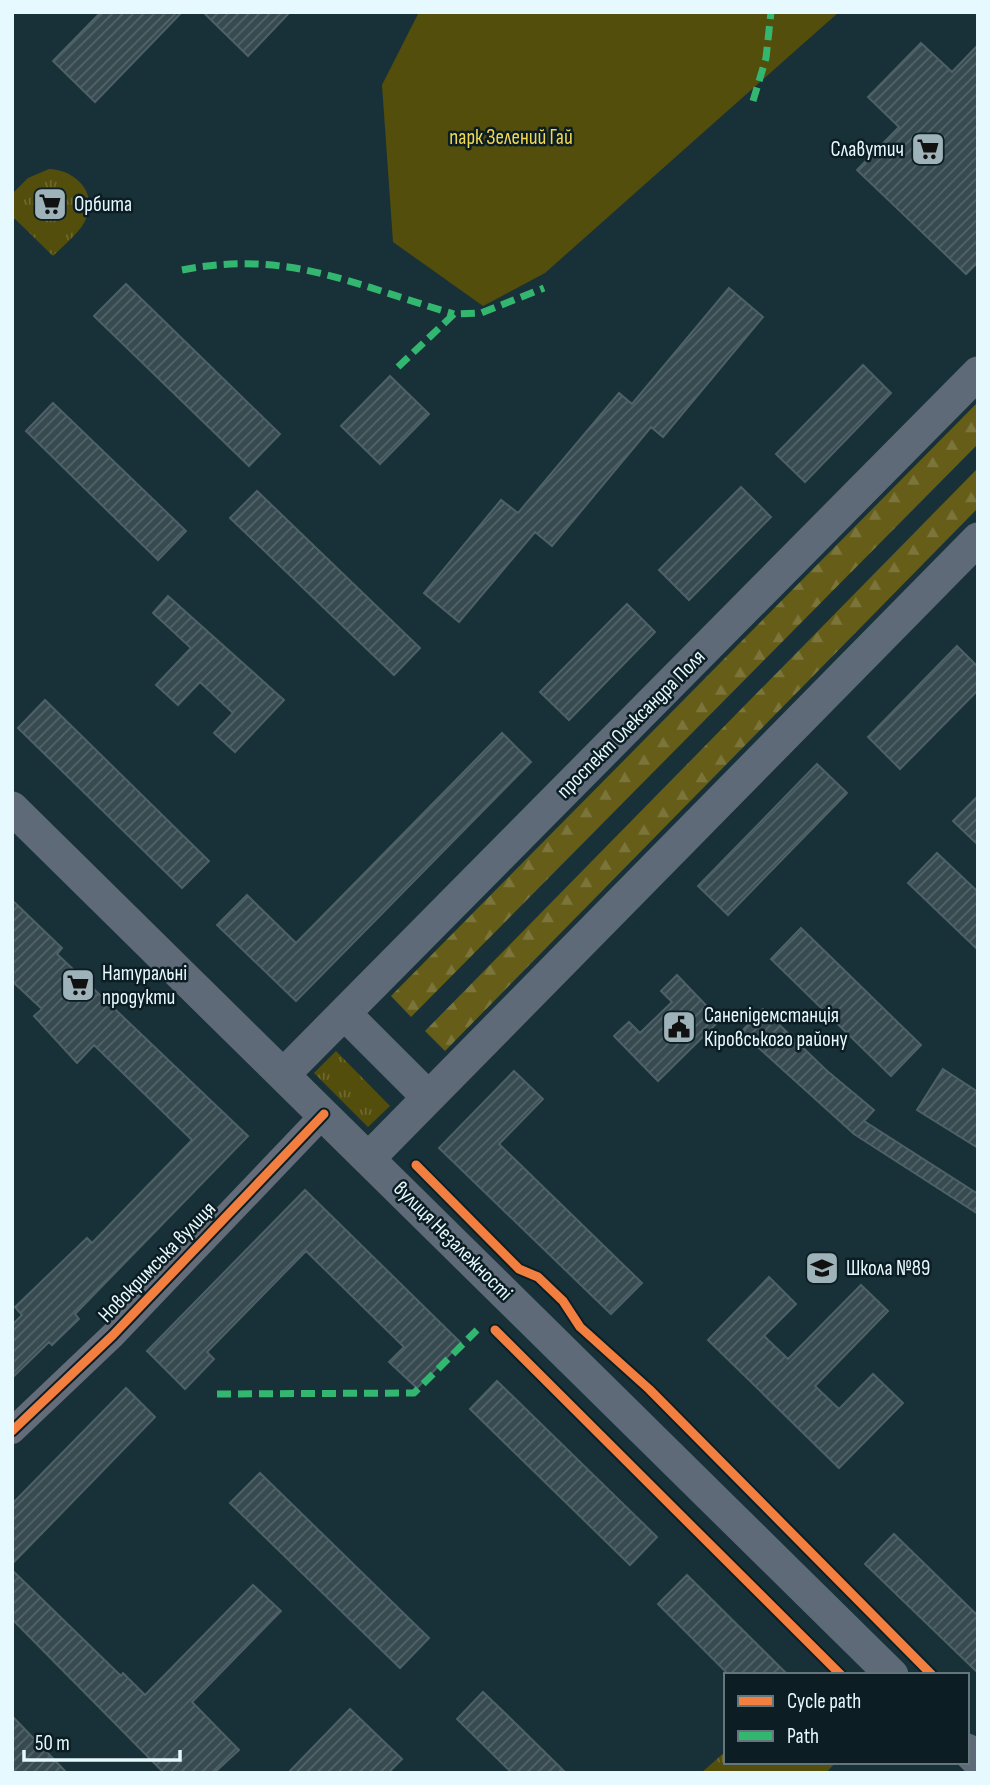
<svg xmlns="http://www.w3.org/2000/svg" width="990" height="1785" font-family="'Sofia Sans Condensed',sans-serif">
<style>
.grass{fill:url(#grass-tufts)}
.forest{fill:url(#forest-firs)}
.park{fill:#544e0c}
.building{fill:url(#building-hatch);stroke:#4d6167;stroke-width:2}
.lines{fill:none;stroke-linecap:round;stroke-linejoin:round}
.minor{stroke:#646c79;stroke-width:26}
.major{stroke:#5e6a77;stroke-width:33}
.quiet{stroke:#33b770;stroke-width:7;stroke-dasharray:14 7;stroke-linecap:butt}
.cycleway-casing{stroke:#0c1e23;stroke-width:13}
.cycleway{stroke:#f27e40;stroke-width:9}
.labels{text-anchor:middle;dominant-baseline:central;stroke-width:5;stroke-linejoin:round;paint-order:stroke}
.park-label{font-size:21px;fill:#f0d952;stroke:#0c1e23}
.poi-label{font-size:21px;fill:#e6f9fe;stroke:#0c1e23;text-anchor:start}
.street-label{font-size:21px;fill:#e6f9fe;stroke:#0c1e23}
</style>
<defs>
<pattern id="grass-tufts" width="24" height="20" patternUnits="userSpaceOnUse" patternTransform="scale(1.75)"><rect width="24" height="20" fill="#544e0c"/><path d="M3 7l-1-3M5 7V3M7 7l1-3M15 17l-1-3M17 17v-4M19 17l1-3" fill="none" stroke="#6d6830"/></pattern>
<pattern id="forest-firs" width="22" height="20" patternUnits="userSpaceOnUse" patternTransform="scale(1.75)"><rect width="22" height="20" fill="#655d18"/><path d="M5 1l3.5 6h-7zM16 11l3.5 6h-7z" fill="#7b753b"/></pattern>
<pattern id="building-hatch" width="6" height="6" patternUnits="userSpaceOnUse" patternTransform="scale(1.75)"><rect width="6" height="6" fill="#364a50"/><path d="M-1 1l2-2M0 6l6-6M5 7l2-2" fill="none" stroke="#53656a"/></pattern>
</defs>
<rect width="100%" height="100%" fill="#183138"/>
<path class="grass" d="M49,169C77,170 100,195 84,223C77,235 63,246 53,256L12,216V194L28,178Z
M336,1051L390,1106L368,1127L314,1073Z
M726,1751V1762H762L765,1765L768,1762H836L826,1773H701Z"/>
<path class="forest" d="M978,402V444L411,1017L391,996Z
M978,468V508L445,1051L425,1031Z"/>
<path class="park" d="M419,12H839L545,273L483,306L393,242L382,85Z"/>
<path class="building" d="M101,12H182L95,102L53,61Z
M203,12H290L248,56Z
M921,43L952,72L978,45V262L966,274L857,170L899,127L868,97Z
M126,284L280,434L249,466L94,316Z
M729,288L763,317L663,437L651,427L552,546L535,532L459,622L424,593L501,500L518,513L619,393L632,404Z
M863,365L891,393L805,482L776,454Z
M390,376L429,414L380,464L341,426Z
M53,403L186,531L158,560L26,431Z
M741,487L771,517L689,600L659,570Z
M257,491L420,648L394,675L230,518Z
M168,596L284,700L235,752L214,733L233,713L200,682L178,705L156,685L191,648L153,613Z
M627,604L655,632L569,720L540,692Z
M957,646L978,667V690L900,769L868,737Z
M45,700L209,861L182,888L18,728Z
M502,733L531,762L296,1001L217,925L247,895L296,943Z
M817,764L847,793L728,915L698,886Z
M978,796V845L953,821Z
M937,853L978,892V950L908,883Z
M12,900L62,948L57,954L248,1136L75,1314L79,1319L52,1345L49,1342L12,1378V1325L22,1315L15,1307L87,1238L92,1243L192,1140L94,1045L77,1063L34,1016L42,1009L12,981Z
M801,928L921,1045L891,1076L771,959Z
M677,975L720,1020L658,1081L614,1036L629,1022L640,1033L672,1002L661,991Z
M763,1009L826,1070L874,1110L864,1121L978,1194V1214L854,1134L741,1032Z
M943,1069L978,1092V1148L917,1110Z
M514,1071L543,1099L499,1144L642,1283L611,1314L439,1148Z
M305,1190L461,1343L417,1388L389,1362L404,1347L306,1251L207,1352L214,1359L185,1389L147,1351Z
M769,1277L796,1304L764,1336L788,1359L861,1285L888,1311L815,1386L839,1409L873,1374L903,1403L839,1468L708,1340Z
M497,1381L657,1537L630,1565L470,1409Z
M126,1388L155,1417L12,1564V1504Z
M260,1473L429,1638L400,1668L230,1503Z
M894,1534L978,1616V1673L865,1564Z
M12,1570L121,1676L123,1673L145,1695L253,1585L281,1611L192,1702L239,1750L214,1773H164L12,1619Z
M687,1575L788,1675H729L658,1604Z
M483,1692L510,1718L566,1773H512L457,1719Z
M350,1709L402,1759L388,1773H288Z
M12,1716L67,1773H12Z"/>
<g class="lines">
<path class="minor" d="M12,1431L113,1335L324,1114"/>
<path class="major" d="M12,808L892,1675
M345,1014L428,1097
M284,1074L978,373
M369,1158L978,539
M967,1750L978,1761"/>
<path class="quiet" d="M753,101L766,58L771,12
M182,270C288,249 354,285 454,314
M398,367L454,314L481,313L544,288
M217,1394L414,1393L477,1330"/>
<g class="cycleway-casing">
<path id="cycleway" d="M416,1165L519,1269L538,1277L563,1301L580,1327L649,1389L932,1675
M495,1330L841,1675
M12,1431L113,1335L324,1114"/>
</g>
<use href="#cycleway" class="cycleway"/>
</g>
<defs>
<g id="supermarket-square" transform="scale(1.75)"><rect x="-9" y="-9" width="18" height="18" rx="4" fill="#9eb3b9" stroke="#0c1e23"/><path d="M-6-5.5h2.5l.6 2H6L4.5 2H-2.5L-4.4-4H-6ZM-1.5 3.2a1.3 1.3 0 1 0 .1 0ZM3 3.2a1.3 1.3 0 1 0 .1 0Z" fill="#111"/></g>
<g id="civic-square" transform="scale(1.75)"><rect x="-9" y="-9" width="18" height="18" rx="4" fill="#9eb3b9" stroke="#0c1e23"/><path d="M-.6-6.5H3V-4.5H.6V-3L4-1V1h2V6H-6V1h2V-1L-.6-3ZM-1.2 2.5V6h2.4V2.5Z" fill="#111"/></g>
<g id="school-square" transform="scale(1.75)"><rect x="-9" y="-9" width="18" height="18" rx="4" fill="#9eb3b9" stroke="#0c1e23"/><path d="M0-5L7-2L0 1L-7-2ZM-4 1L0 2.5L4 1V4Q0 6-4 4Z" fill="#111"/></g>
</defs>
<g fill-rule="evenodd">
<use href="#supermarket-square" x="928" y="149"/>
<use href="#supermarket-square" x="50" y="204"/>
<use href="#supermarket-square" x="78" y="985"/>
<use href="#civic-square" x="679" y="1027"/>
<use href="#school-square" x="822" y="1268"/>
</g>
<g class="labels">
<g class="park-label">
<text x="511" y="137">парк Зелений Гай</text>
</g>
<g class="poi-label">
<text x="904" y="149" text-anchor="end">Славутич</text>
<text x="74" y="204">Орбита</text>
<text x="102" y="973">Натуральні<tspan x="102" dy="24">продукти</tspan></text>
<text x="704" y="1015">Санепідемстанція<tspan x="704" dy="24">Кіровського району</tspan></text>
<text x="846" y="1268">Школа №89</text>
</g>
<g class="street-label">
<text transform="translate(631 724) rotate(-45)">проспект Олександра Поля</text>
<text transform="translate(453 1241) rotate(45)">вулиця Незалежності</text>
<text transform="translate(157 1262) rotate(-46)">Новокримська вулиця</text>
</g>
</g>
<rect width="990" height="1785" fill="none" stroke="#e6f9fe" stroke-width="28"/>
<rect x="724" y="1673" width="245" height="91" fill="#0c1e23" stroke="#63767b" stroke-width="2"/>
<rect x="738" y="1696" width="35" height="10" fill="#f27e40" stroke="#63767b" stroke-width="2"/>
<text x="787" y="1708" font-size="21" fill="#e6f9fe">Cycle path</text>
<rect x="738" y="1731" width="35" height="10" fill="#33b770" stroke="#63767b" stroke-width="2"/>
<text x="787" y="1743" font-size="21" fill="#e6f9fe">Path</text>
<path d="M24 1750v10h156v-10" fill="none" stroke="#e6f9fe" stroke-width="3.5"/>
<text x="35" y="1750" font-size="21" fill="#e6f9fe" stroke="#0c1e23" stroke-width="5" paint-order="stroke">50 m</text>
</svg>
